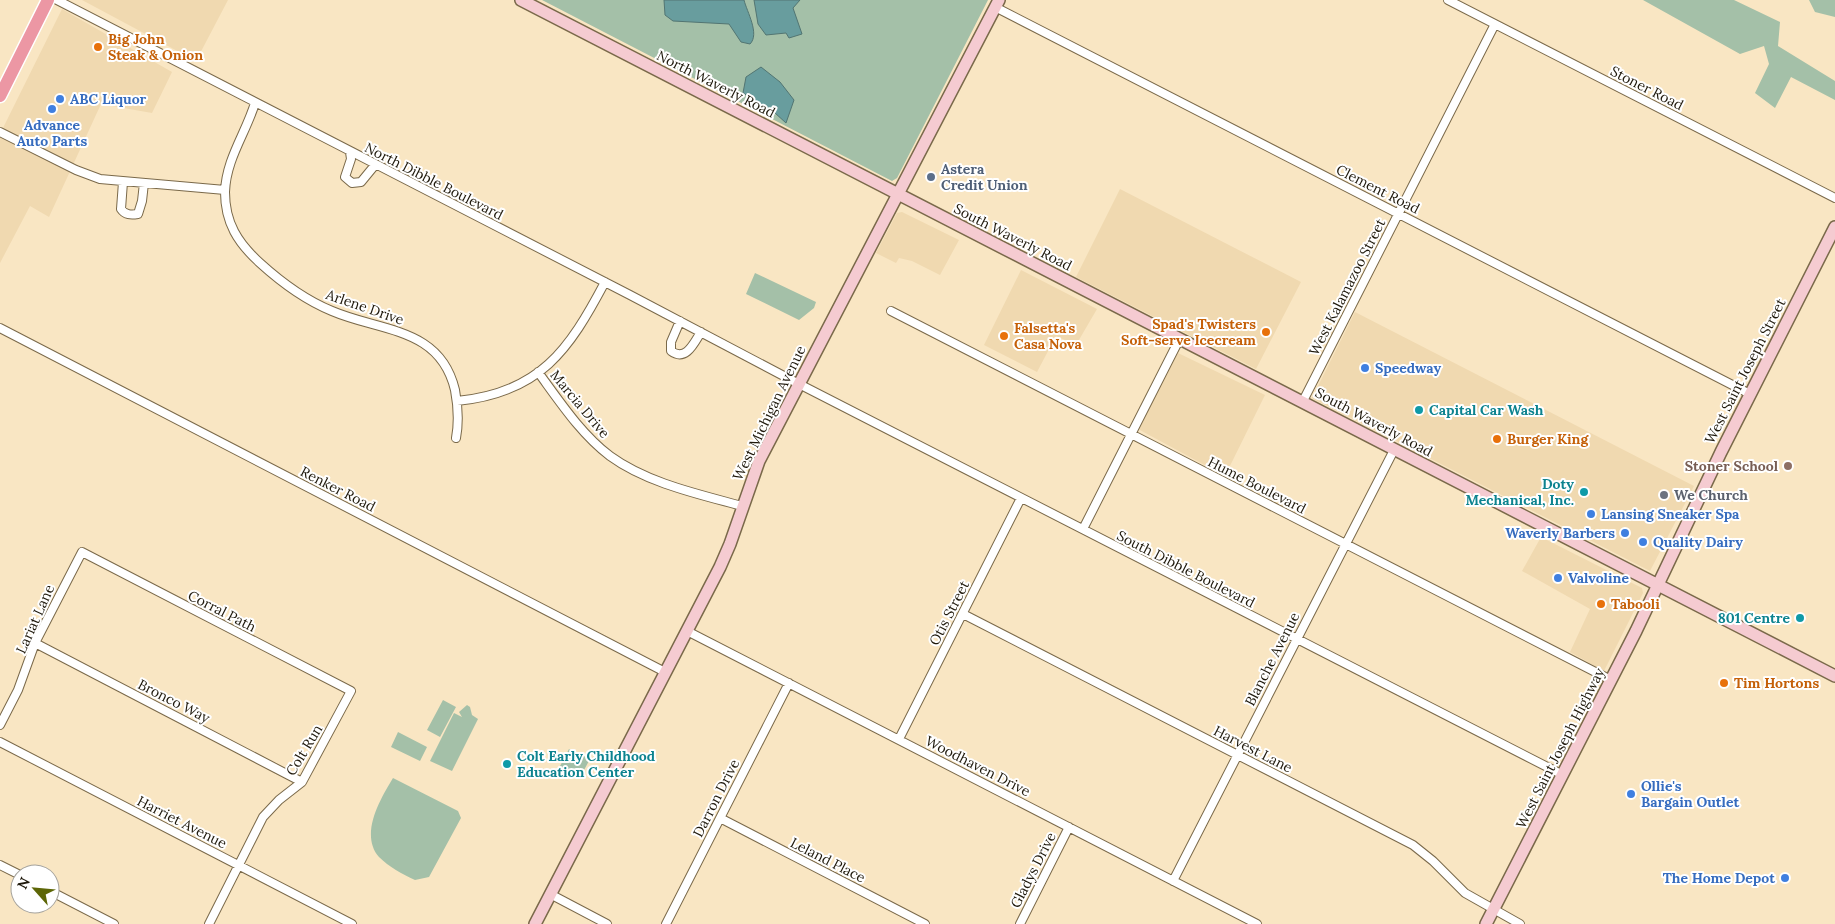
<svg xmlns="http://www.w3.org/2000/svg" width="1835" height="924" font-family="Lora,serif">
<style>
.built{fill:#f0d9b0}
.green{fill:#a4c0a8}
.water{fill:#689d9e;stroke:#527572}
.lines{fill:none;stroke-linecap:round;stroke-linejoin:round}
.street-casing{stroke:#7a694a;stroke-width:10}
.secondary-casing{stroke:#7a694a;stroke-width:14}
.primary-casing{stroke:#fff;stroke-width:15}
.street{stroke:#fff;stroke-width:8}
.secondary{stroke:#f5cbd1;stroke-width:11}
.primary{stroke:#ec97a4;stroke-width:12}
.food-dot{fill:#e8710a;stroke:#fff;stroke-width:2}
.shop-dot{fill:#3f7fe0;stroke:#fff;stroke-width:2}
.service-dot{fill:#5c6f8a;stroke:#fff;stroke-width:2}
.culture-dot{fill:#0f9aa8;stroke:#fff;stroke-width:2}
.education-dot{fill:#8d6e63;stroke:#fff;stroke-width:2}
.worship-dot{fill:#6b7280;stroke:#fff;stroke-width:2}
.labels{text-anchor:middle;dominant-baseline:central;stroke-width:4;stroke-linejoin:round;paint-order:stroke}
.food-label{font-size:14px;font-weight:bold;fill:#c56008;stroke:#fff;text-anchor:start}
.street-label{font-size:14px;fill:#1e180b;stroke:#fff}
.shop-label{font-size:14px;font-weight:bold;fill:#366cbe;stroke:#fff;text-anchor:start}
.service-label{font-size:14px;font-weight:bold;fill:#4e5e75;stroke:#fff;text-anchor:start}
.culture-label{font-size:14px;font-weight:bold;fill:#0d838f;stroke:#fff;text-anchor:start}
.education-label{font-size:14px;font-weight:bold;fill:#785e54;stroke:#fff;text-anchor:end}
.worship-label{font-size:14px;font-weight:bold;fill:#5b616d;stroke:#fff;text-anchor:start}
</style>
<rect width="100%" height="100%" fill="#f9e6c3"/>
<path class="built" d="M82,0H228L196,61Z
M62,9L172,72L152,113L101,104L49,217L30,206L0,263V134Z
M1120,189L1301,282L1256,369L1076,277Z
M902,212L959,240L940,275L912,261L899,258L896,263L876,253L897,213Z
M1021,270L1097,309L1076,345L1056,336L1037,372L984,345Z
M1355,312L1694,486L1650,571L1312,398Z
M1178,353L1265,395L1225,476L1138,429Z
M1541,537L1642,588L1643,593L1604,671L1570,652L1590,609L1522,571Z"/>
<path class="green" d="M542,0H988L897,178L892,181Z
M1643,0H1734L1780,22L1778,46L1835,81V100L1791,77L1775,108L1755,93L1769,64L1764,46L1740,54Z
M1809,0H1835V17L1815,12Z
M755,273L816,302L814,308L799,320L746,294Z
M443,700L456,707L440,737L427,730Z
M467,705L470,707L472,715L478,719L452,771L430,761L454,713L462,717L459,712Z
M398,732L427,747L420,761L391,747Z
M569,749L590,759L583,772L573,775L559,768Z
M393,778L458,811L461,818L429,877L415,880C402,874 389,867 379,857C359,834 381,798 393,778Z"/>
<path class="water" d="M664,0H744C747,12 760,34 750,44L741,42L729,24L673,21L665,15Z
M754,0H800L793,8L802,34L789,38L786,33L766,35L758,24Z
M761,67L780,82L794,100L786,123L775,113L743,93L746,77Z"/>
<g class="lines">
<g class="street-casing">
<path id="street" d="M57,0L630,295L799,384L1563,775
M1448,0L1835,198
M995,7L1750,394
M255,103C246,133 226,159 225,192C225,223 238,243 260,263C282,283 305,300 332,311C381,332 440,327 455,390C458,406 459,422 456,438
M0,132L76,170L100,179L225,190
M350,152L351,159L345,177L352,183L361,182L375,165
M123,182L121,209C125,215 131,215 138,214L142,201L144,183
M891,311L1611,680
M680,321L671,342V351C686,362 694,343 701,332
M0,328L665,672
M538,372C560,402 581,434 610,456C647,483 698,494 742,506
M457,401C540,393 569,350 605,282
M1303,401L1495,24
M1083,529L1179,340
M963,614L1413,845L1433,861L1465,893L1520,924
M687,631L1257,924
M35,643L302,782
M0,725L18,690L35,643L82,552L351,691L302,782L279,800L263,817L209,924
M899,739L1021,498
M0,742L352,924
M720,818L925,924
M0,865L20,875
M1173,881L1394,450
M50,891L114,924
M550,894L607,924
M666,924L789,683
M1020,924L1069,827"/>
</g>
<g class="secondary-casing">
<path id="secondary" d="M521,0L1835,676
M535,924L720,567L730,544L759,461L999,0
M1486,924L1636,631L1721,452L1835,227"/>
</g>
<g class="primary-casing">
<path id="primary" d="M0,96L48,0"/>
</g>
<use href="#street" class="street"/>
<use href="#secondary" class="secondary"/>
<use href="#primary" class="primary"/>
</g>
<g class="food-dot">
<circle cx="98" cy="47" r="5"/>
<circle cx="1266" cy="332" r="5"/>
<circle cx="1004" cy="336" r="5"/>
<circle cx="1497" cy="439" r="5"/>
<circle cx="1601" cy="604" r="5"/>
<circle cx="1724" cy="683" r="5"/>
</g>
<g class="shop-dot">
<circle cx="60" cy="99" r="5"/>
<circle cx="52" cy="109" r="5"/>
<circle cx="1365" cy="368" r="5"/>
<circle cx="1591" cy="514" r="5"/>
<circle cx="1625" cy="533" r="5"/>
<circle cx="1643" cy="542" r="5"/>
<circle cx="1558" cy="578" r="5"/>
<circle cx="1631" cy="794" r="5"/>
<circle cx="1785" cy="878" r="5"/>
</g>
<circle class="service-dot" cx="931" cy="177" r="5"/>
<g class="culture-dot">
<circle cx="1419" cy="410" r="5"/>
<circle cx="1584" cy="492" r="5"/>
<circle cx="1800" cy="618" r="5"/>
<circle cx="507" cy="764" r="5"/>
</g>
<circle class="education-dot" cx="1788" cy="466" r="5"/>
<circle class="worship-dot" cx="1664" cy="495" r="5"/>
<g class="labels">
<g class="food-label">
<text x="108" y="39">Big John<tspan x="108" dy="16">Steak &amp; Onion</tspan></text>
<text x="1256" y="324" text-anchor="end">Spad's Twisters<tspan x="1256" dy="16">Soft-serve Icecream</tspan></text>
<text x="1014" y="328">Falsetta's<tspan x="1014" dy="16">Casa Nova</tspan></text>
<text x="1507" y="439">Burger King</text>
<text x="1611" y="604">Tabooli</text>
<text x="1734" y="683">Tim Hortons</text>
</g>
<g class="street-label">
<text transform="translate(716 84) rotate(27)">North Waverly Road</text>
<text transform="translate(1647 88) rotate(27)">Stoner Road</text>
<text transform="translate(434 181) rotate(27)">North Dibble Boulevard</text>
<text transform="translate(1378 189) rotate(27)">Clement Road</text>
<text transform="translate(1013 237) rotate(27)">South Waverly Road</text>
<text transform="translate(1347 287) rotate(-63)">West Kalamazoo Street</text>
<text transform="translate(365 307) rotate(19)">Arlene Drive</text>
<text transform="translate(1745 371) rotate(-63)">West Saint Joseph Street</text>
<text transform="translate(580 404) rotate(50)">Marcia Drive</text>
<text transform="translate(769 413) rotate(-64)">West Michigan Avenue</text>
<text transform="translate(1374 422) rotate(28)">South Waverly Road</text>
<text transform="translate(1257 485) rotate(27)">Hume Boulevard</text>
<text transform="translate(338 489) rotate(27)">Renker Road</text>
<text transform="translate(1186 569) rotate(27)">South Dibble Boulevard</text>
<text transform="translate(222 611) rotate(27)">Corral Path</text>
<text transform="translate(949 613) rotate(-63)">Otis Street</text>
<text transform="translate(35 619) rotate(-66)">Lariat Lane</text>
<text transform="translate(1272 659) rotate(-63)">Blanche Avenue</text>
<text transform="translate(174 701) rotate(27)">Bronco Way</text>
<text transform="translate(1560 748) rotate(-63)">West Saint Joseph Highway</text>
<text transform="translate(1253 749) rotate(27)">Harvest Lane</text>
<text transform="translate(304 750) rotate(-59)">Colt Run</text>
<text transform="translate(978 766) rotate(27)">Woodhaven Drive</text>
<text transform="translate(716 798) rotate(-63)">Darron Drive</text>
<text transform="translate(182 822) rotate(27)">Harriet Avenue</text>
<text transform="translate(828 860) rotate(27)">Leland Place</text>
<text transform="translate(1033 870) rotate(-63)">Gladys Drive</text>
</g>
<g class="shop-label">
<text x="70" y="99">ABC Liquor</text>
<text x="52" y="125" text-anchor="middle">Advance<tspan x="52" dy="16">Auto Parts</tspan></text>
<text x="1375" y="368">Speedway</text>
<text x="1601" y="514">Lansing Sneaker Spa</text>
<text x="1615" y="533" text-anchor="end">Waverly Barbers</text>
<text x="1653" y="542">Quality Dairy</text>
<text x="1568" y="578">Valvoline</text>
<text x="1641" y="786">Ollie's<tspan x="1641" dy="16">Bargain Outlet</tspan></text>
<text x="1775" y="878" text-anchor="end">The Home Depot</text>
</g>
<g class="service-label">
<text x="941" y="169">Astera<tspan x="941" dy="16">Credit Union</tspan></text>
</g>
<g class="culture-label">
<text x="1429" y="410">Capital Car Wash</text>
<text x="1574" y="484" text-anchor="end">Doty<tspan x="1574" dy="16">Mechanical, Inc.</tspan></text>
<text x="1790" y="618" text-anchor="end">801 Centre</text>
<text x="517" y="756">Colt Early Childhood<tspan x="517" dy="16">Education Center</tspan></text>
</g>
<g class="education-label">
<text x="1778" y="466">Stoner School</text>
</g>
<g class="worship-label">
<text x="1674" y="495">We Church</text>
</g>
</g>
<g transform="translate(35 889) rotate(297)"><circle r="24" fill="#ffffff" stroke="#a5a39d"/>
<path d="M0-4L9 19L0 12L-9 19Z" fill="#5d6607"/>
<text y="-8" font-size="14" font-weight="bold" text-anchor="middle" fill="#1e180b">N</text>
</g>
</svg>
